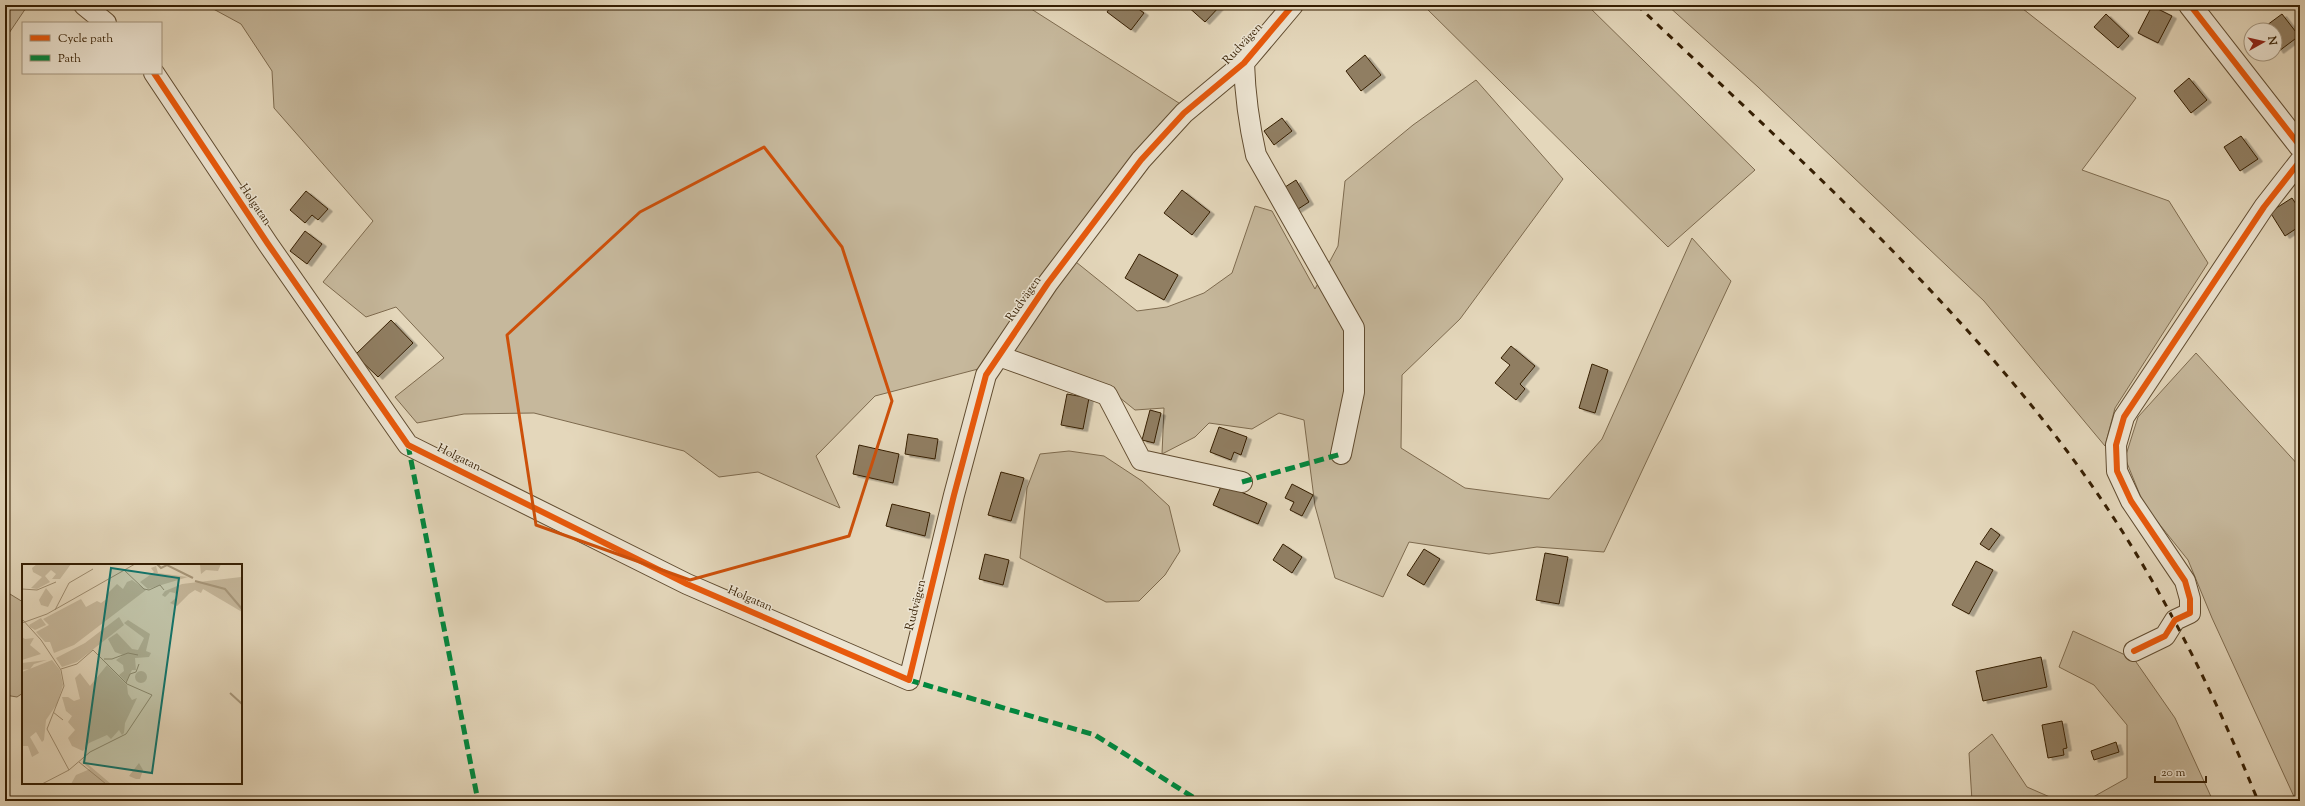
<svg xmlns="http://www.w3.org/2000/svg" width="2305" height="806" font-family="'Sorts Mill Goudy',serif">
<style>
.green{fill:#c6b89c;stroke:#7e6b4f}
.building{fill:#907e62;stroke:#351e02;filter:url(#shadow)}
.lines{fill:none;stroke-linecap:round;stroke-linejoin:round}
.minor-casing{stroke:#614c30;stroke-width:22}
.tertiary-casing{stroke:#614c30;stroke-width:24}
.minor{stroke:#ede5d3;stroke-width:20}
.tertiary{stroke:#ede5d3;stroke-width:22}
.rail{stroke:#351e02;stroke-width:3;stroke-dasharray:7 7;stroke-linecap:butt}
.quiet{stroke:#00873e;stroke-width:5;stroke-dasharray:10 5;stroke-linecap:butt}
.cycleway-casing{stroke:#ede5d3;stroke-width:8}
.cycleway{stroke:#e8590c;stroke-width:6}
.marked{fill:none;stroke:#cd500a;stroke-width:3;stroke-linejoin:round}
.labels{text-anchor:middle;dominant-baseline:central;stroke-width:3;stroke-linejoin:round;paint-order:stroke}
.street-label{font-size:12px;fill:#351e02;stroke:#ede5d3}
.inset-river{fill:none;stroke:#a8987c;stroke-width:2}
.inset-road{fill:none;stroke:#9e8d71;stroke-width:1}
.view{fill:#0f766e;fill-opacity:0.15;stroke:#0f766e;stroke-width:2}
.inset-edge{fill:none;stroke:#351e02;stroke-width:2}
</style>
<defs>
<filter id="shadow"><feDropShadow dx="4.5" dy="2.5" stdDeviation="0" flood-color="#0004"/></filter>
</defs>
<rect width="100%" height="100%" fill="#e4d7bb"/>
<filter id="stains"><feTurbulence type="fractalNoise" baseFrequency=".005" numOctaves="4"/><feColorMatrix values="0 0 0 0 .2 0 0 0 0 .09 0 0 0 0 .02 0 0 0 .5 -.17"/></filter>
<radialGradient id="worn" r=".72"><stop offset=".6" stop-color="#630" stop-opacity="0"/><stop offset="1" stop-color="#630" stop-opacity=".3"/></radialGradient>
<path class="green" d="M5,5H28L5,39Z
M206,5H1025L1182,105L982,368L875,396L816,456L840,508L758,472L719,477L684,451L534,413L464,414L417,423L395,397L444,358L396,307L366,317L323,282L373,221L274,108L272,71L241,24Z
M1423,5H1587L1755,170L1668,247Z
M1667,5H1950L1955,10L1961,5H2018L2136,98L2082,170L2169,201L2208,263L2115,408L2105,446L1984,301L1758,87Z
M1476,80L1563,179L1460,319L1402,375L1401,448L1465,488L1549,499L1602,439L1692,238L1731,281L1604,552L1537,547L1489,554L1409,542L1383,597L1335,578L1315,506L1304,420L1279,413L1252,429L1209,423L1195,437L1162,454L1164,408L1135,410L1114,393L1009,352L1076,262L1137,311L1167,307L1204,293L1232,273L1255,206L1272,211L1315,289L1338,246L1345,181L1413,125Z
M2196,353L2300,467V801H2296L2212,618L2188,560L2144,505L2125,458L2138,417Z
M1069,451L1104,456L1142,481L1169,506L1180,551L1165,575L1139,601L1106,602L1020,558L1027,488L1040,454Z
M5,591L23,602V693L17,697L5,695Z
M2073,631L2134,659L2175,718L2213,801H2086L2127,778V725L2094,685L2059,667Z
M1992,734L2027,787L2059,801H1972L1969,753Z"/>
<path class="building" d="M1112,5H1133L1144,13L1131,30L1107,12Z
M1186,5H1221L1205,22Z
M2152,6L2172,16L2158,43L2138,33Z
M2106,14L2129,36L2118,48L2094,27Z
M2282,14L2299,36L2279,51L2275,45V30L2263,28Z
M1365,55L1381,75L1361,91L1346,71Z
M2189,78L2207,100L2191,113L2174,91Z
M1282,118L1292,131L1274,145L1264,131Z
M2241,136L2258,159L2240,171L2224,147Z
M1296,180L1309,202L1295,211L1282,189Z
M1182,190L1210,212L1192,235L1164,213Z
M306,191L328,209L318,220L312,215L305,223L290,210Z
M2292,198L2300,210V226L2285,236L2270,212Z
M305,231L322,244L307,264L290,251Z
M1139,254L1178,275L1164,300L1125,278Z
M391,320L413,343L378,377L355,355Z
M1511,346L1535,366L1520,384L1525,389L1516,400L1495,383L1510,365L1501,358Z
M1592,364L1608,370L1595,413L1579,408Z
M1067,394L1089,398L1083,429L1061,425Z
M1150,410L1161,413L1154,443L1142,440Z
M1219,427L1247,437L1241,455L1234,452L1231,460L1210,452Z
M908,434L938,439L935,459L905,454Z
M859,445L899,454L893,483L853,474Z
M1001,472L1024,478L1011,521L988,515Z
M1222,484L1267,503L1258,524L1213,505Z
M1292,484L1313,495L1302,516L1290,510L1294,502L1285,498Z
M892,504L930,513L925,536L886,526Z
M1991,528L2000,535L1989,550L1980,544Z
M1283,544L1302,557L1292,573L1273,560Z
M1424,549L1440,559L1424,585L1407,575Z
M1545,553L1568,557L1559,604L1536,600Z
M985,554L1009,560L1003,585L979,579Z
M1976,561L1993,570L1969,614L1952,605Z
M2041,657L2047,687L1983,701L1976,671Z
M2062,721L2067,748L2063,749L2064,755L2048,758L2042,725Z
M2116,742L2119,752L2094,760L2091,751Z"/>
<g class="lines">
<g class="minor-casing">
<path id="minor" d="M84,5L106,23
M1244,63C1245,95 1249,124 1256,155L1354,328V392L1341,454
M154,73L268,244L408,445L687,584L909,680L954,495L986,375L1048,283L1141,160L1184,113L1244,63L1293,5
M999,356L1107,395L1141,460L1242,482
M2134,651L2165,636L2175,620L2190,613V599L2185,581L2131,501L2117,471L2116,445L2124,417L2264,207L2300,161"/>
</g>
<g class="tertiary-casing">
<path id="tertiary" d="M2190,5L2300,146"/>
</g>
<use href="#minor" class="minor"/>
<use href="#tertiary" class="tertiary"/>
<path class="rail" d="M1637,5C1786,147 1943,286 2067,451C2147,558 2208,677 2258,801"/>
<path class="quiet" d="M408,445L478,801
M1242,482L1341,454
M909,680L1095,735L1199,801"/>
<g class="cycleway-casing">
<path id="cycleway" d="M2190,5L2300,146
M154,73L268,244L408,445L687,584L909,680L954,495L986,375L1048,283L1141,160L1184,113L1244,63L1293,5
M2134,651L2165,636L2175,620L2190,613V599L2185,581L2131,501L2117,471L2116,445L2124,417L2264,207L2300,161"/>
</g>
<use href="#cycleway" class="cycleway"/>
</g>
<path class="marked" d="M764,147L842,247L892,401L849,536L690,580L536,525L507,335L640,212Z"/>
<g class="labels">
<g class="street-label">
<text transform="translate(1243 44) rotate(-47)">Rudvägen</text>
<text transform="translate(255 205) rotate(56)">Holgatan</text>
<text transform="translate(1024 299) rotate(-55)">Rudvägen</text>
<text transform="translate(459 458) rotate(26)">Holgatan</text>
<text transform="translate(750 599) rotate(23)">Holgatan</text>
<text transform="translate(916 605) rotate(-76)">Rudvägen</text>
</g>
</g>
<g transform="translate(22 564)">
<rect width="220" height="220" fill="#e4d7bb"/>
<path d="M15,0H49L38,15H30L34,10L29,6L23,12L28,18L15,25L9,24L20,13L11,8L10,4ZM178,0H199L196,7L184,6L179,10ZM134,2L136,9L166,13L126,25L118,18L132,8L129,4ZM219,13L220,48L181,25L179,29L173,26L167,30L155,42L148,39L155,33L153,29L148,28L143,33L140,31L143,27L160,20ZM110,16L124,26L52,81L32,89L28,78H23L14,68L27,61L21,55L59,35L64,43L75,37L79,39L86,34L84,31L95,20L101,25L105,18ZM24,24L31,33L26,43L19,41L17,36ZM97,53L102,61L55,98L40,103L34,94L63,79ZM19,54L24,61L13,66L8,63L7,61ZM106,56L128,70L124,87L129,89L127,93L113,94L114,106H110L104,118L97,111L102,107L101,101L94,96L101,91L93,88L86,75L95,69L110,85L116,86L122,74L102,59ZM0,73L3,75L12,74L8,81L19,90L0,96ZM25,96L12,100L8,105L0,106V99ZM30,96L38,106L41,121L35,140L24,156L22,176L20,178L14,168L8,173L17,189L10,193L6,182H0V108ZM85,101L105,121L106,130L110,136L115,134L103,159L102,169L100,171L97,166L89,175L85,171L67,179L61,187L50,182L46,174L53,166L46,158L50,152L44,147L40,133H46L52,137L58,135L53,114L58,109L68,122ZM113 113a6 6 0 1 1 12 0a6 6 0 1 1-12 0ZM62,197L89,220H49L54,211L68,205L60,198ZM117,199L121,206L118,215H114L107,212Z" fill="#c6b89c"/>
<path class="inset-river" d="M135,0L139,4L145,1L171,14M173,17L203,25L220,45M208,129L220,140"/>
<path class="inset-road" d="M102,6L122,25L127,26L138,21L142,26M0,25L15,26L34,18M33,46L47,19L71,5M0,55L19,76L39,106L42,122L25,165L47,206M0,59L25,50L113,0M82,95H90L106,89L116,91M104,119L108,110L114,108L117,100M31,148L41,156M57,198L84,220M20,220L47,206L68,188L104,170L130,131L105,120L71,86L55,100L39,105"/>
<path class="view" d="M89,4L157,14L130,209L62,199Z"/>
<rect width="220" height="220" class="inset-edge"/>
</g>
<rect width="2305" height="806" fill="none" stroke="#e4d7bb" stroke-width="20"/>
<rect x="6" y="6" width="2293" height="794" fill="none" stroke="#351e02" stroke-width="2"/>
<rect x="10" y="10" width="2285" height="786" fill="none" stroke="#351e02"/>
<rect x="22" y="22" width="140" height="52" fill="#ede5d3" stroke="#a3957f"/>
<rect x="30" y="35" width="20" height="6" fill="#e8590c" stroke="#a3957f"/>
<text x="58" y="42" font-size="12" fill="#351e02">Cycle path</text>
<rect x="30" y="55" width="20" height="6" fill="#00873e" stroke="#a3957f"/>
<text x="58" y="62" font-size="12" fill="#351e02">Path</text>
<g transform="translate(2263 42) rotate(82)"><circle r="19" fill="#ede5d3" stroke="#a3957f"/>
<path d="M0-3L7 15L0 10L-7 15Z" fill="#8f2418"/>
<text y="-6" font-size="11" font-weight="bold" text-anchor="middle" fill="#351e02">N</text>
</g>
<path d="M2155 776v6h51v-6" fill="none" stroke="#351e02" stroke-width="2"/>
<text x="2161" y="776" font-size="12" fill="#351e02" stroke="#ede5d3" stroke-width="3" paint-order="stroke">20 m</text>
<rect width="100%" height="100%" filter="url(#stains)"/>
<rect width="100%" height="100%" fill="url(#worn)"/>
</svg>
